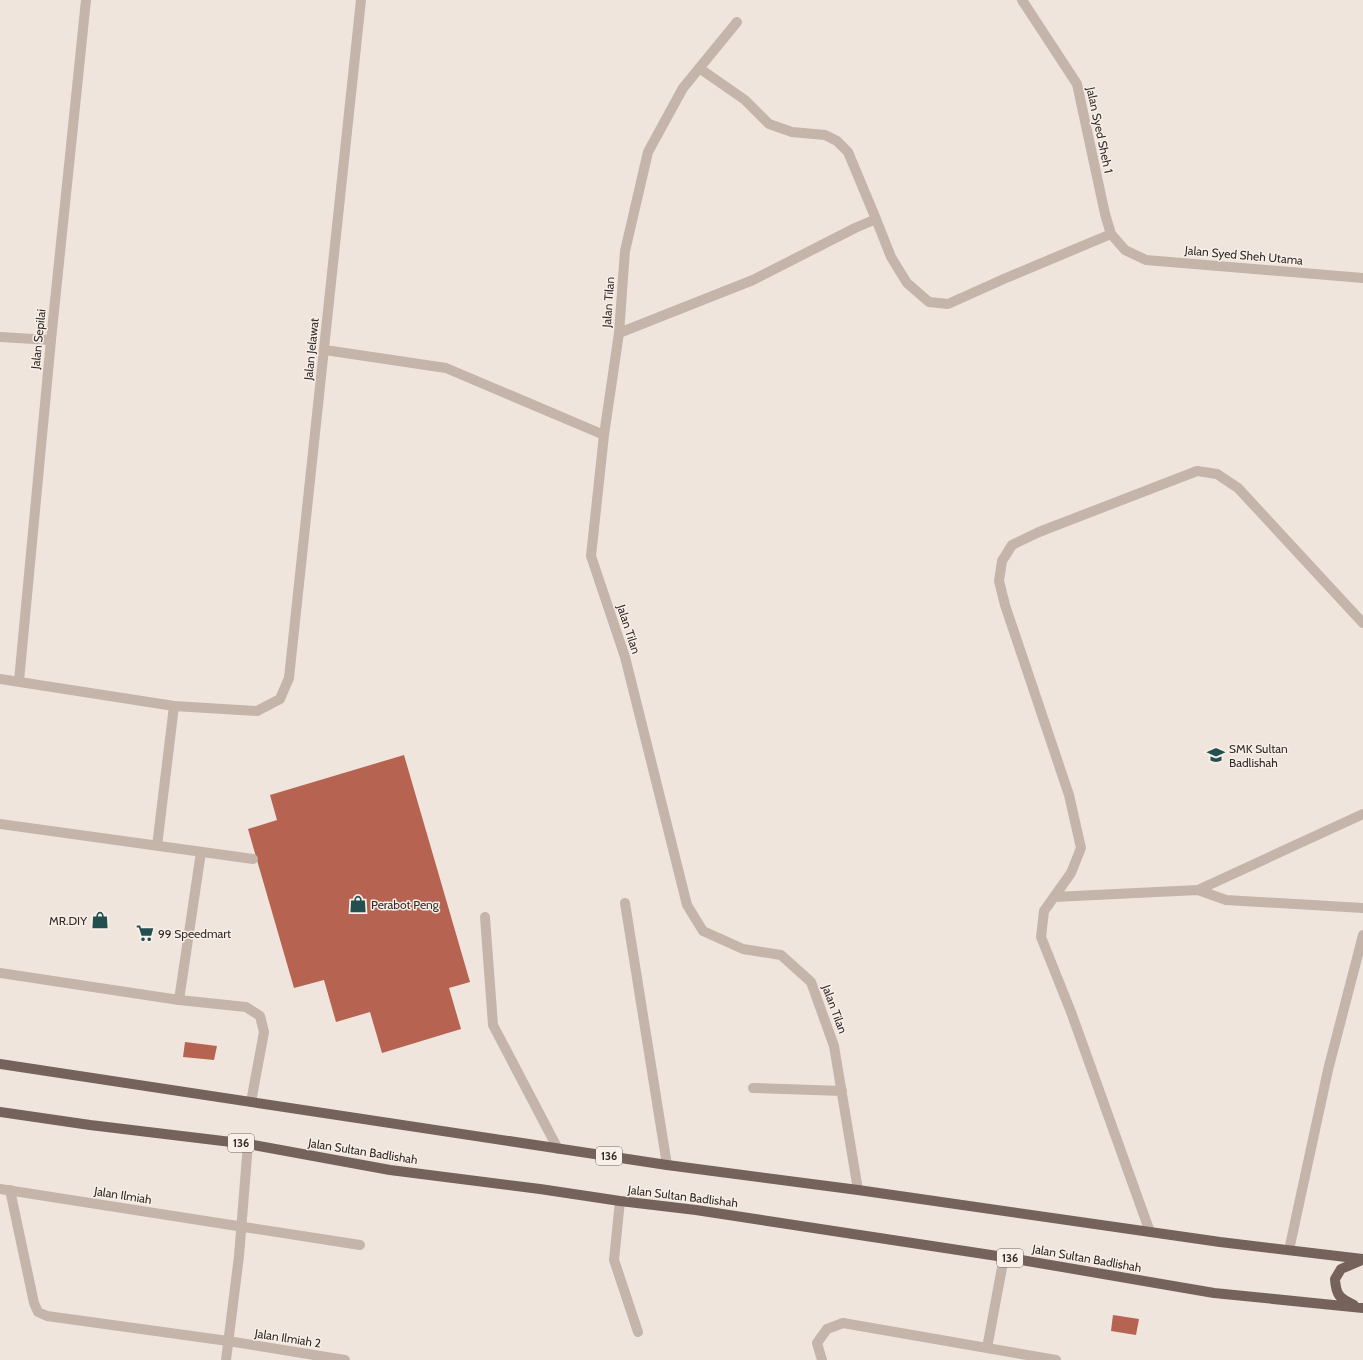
<svg xmlns="http://www.w3.org/2000/svg" width="1363" height="1360" font-family="Cabin,sans-serif">
<style>
.building{fill:#b76352}
.lines{fill:none;stroke-linecap:round;stroke-linejoin:round}
.lane{stroke:#c5b4aa;stroke-width:10}
.street{stroke:#c5b4aa;stroke-width:10}
.primary{stroke:#74625b;stroke-width:10}
.labels{text-anchor:middle;dominant-baseline:central;stroke-width:3;stroke-linejoin:round;paint-order:stroke}
.shield{fill:#f7efe8;stroke:#6e6662;stroke-width:1}
.shield-label{font-size:11px;font-weight:bold;fill:#342b28}
.street-label{font-size:12px;fill:#342b28;stroke:#f7efe8}
.poi-label{font-size:12px;fill:#342b28;stroke:#f7efe8;text-anchor:start}
</style>
<rect width="100%" height="100%" fill="#efe5dc"/>
<path class="building" d="M404,755L470,982L449,988L461,1029L382,1053L370,1012L336,1022L324,980L294,988L248,829L277,820L270,795Z
M185,1042L217,1046L214,1060L183,1057Z
M1113,1315L1139,1319L1136,1335L1111,1331Z"/>
<g class="lines">
<path class="lane" d="M0,337L51,340
M0,824L253,859
M157,846L174,706
M1198,890L1363,814
M1054,897L1198,890L1226,900L1363,908
M179,1000L201,852
M10,1190L34,1303L38,1312L47,1316L228,1341
M1150,1232L1071,1012L1041,937L1044,911L1071,873L1081,848L1069,795L1005,605L999,581L1002,561L1012,545L1039,532L1197,471L1217,474L1238,488L1363,623
M1289,1250L1328,1070L1363,935
M822,1360L817,1343L827,1329L843,1323"/>
<path class="street" d="M1022,0L1077,84L1105,214L1111,234L1125,250L1146,260L1363,278
M737,22L683,88L648,152L625,251L619,333L604,435L591,556L625,657L687,905L703,931L743,949L781,955L811,982L834,1046L858,1190
M699,68L745,100L769,124L792,132L825,135L837,141L848,152L876,219
M619,333L753,280L855,228L876,219L891,257L907,283L929,302L948,304L1006,278L1111,234
M325,350L446,368L604,435
M0,679L174,706L257,711L280,699L289,678L361,0
M19,681L51,340L86,0
M625,903L667,1165
M485,917L493,1025L558,1149
M0,973L179,1000L246,1007L260,1016L264,1032L251,1102
M753,1088L842,1091
M0,1189L360,1245
M620,1201L614,1260L638,1332
M843,1323L1056,1360
M228,1341L345,1360
M987,1348L1004,1257
M226,1360L239,1256L248,1144"/>
<path class="primary" d="M0,1064L667,1165L858,1190L1220,1242L1363,1259
M0,1112L90,1125L248,1144L390,1170L540,1189L620,1201L696,1210L1004,1257L1214,1293L1363,1308
M1354,1305C1339,1298 1336,1295 1335,1279L1341,1269L1362,1260"/>
</g>
<defs>
<g id="school-bare" transform="scale(1.38)"><path d="M0-5L7-2L0 1L-7-2ZM-4 1L0 2.5L4 1V4Q0 6-4 4Z" fill="#23504f" stroke="#f7efe8" stroke-width="2.5" paint-order="stroke"/></g>
<g id="shop-bare" transform="scale(1.38)"><path d="M-5-2.5h2.3a2.7 3.5 0 0 1 5.4 0H5L5.5 6h-11ZM-1.5-2.5h3a1.5 2.3 0 0 0-3 0Z" fill="#23504f" stroke="#f7efe8" stroke-width="2.5" paint-order="stroke"/></g>
<g id="supermarket-bare" transform="scale(1.38)"><path d="M-6-5.5h2.5l.6 2H6L4.5 2H-2.5L-4.4-4H-6ZM-1.5 3.2a1.3 1.3 0 1 0 .1 0ZM3 3.2a1.3 1.3 0 1 0 .1 0Z" fill="#23504f" stroke="#f7efe8" stroke-width="2.5" paint-order="stroke"/></g>
</defs>
<g fill-rule="evenodd">
<use href="#school-bare" x="1216" y="755"/>
<use href="#shop-bare" x="358" y="904"/>
<use href="#shop-bare" x="100" y="920"/>
<use href="#supermarket-bare" x="145" y="933"/>
</g>
<g class="labels">
<g class="shield">
<rect x="228" y="1134" width="26" height="18" rx="3"/>
<rect x="596" y="1147" width="26" height="18" rx="3"/>
<rect x="997" y="1249" width="26" height="18" rx="3"/>
</g>
<g class="shield-label">
<text x="241" y="1143">136</text>
<text x="609" y="1156">136</text>
<text x="1010" y="1258">136</text>
</g>
<g class="street-label">
<text transform="translate(1100 130) rotate(78)">Jalan Syed Sheh 1</text>
<text transform="translate(1244 255) rotate(5)">Jalan Syed Sheh Utama</text>
<text transform="translate(608 302) rotate(-86)">Jalan Tilan</text>
<text transform="translate(38 339) rotate(-84)">Jalan Sepilai</text>
<text transform="translate(311 349) rotate(-84)">Jalan Jelawat</text>
<text transform="translate(629 629) rotate(72)">Jalan Tilan</text>
<text transform="translate(835 1009) rotate(70)">Jalan Tilan</text>
<text transform="translate(363 1151) rotate(9)">Jalan Sultan Badlishah</text>
<text transform="translate(123 1195) rotate(9)">Jalan Ilmiah</text>
<text transform="translate(683 1196) rotate(7)">Jalan Sultan Badlishah</text>
<text transform="translate(1087 1258) rotate(10)">Jalan Sultan Badlishah</text>
<text transform="translate(288 1338) rotate(9)">Jalan Ilmiah 2</text>
</g>
<g class="poi-label">
<text x="1229" y="748">SMK Sultan<tspan x="1229" dy="14">Badlishah</tspan></text>
<text x="371" y="904">Perabot Peng</text>
<text x="87" y="920" text-anchor="end">MR.DIY</text>
<text x="158" y="933">99 Speedmart</text>
</g>
</g>
</svg>
